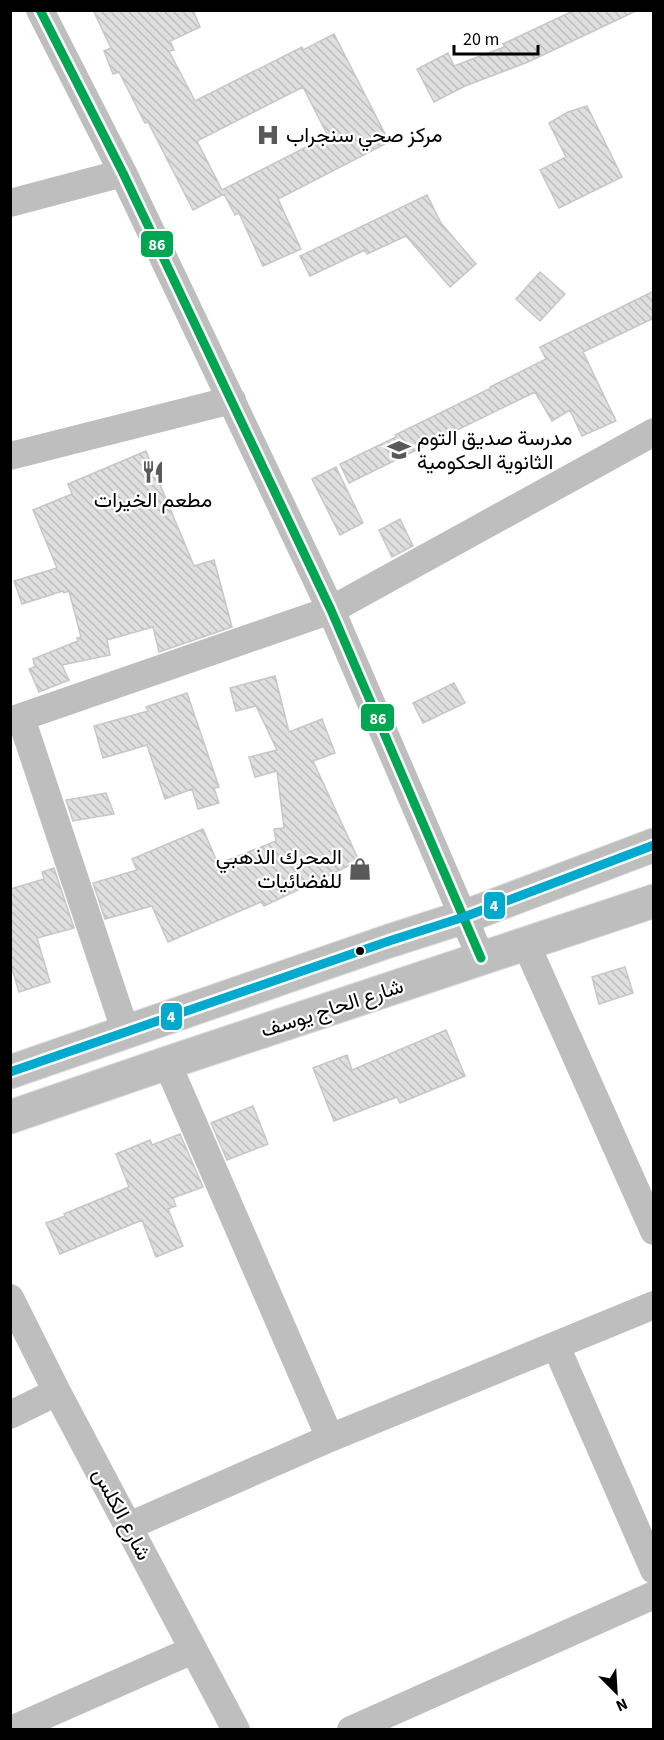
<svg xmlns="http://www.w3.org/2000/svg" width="664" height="1740" font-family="'Source Sans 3',Vazirmatn,sans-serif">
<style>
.building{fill:url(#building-back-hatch);stroke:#c7c7c7;stroke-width:1.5;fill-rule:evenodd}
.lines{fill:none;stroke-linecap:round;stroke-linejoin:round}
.major-casing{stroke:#dbdbdb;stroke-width:35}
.minor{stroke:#bebebe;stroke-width:28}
.major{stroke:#bebebe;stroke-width:33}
.bus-1-casing{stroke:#fff;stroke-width:14}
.bus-2-casing{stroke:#fff;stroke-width:14}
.bus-1{stroke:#00a651;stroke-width:9}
.bus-2{stroke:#00a9ce;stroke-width:9}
.bus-dot{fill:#000;stroke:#fff;stroke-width:2}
.labels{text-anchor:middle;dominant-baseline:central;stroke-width:4.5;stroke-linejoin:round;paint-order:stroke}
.poi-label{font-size:21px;fill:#000;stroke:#fff;text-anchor:start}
.street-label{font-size:21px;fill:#000;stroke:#fff}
.line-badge{stroke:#fff;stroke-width:2}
.badge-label{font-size:16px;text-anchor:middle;font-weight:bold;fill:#fff}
</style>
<defs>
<pattern id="building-back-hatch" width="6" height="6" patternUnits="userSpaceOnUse" patternTransform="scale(1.5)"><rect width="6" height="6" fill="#dfdfdf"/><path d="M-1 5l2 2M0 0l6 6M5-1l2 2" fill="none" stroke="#bebebe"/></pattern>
</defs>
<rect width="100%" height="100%" fill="#fff"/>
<path class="building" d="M93,10H193L200,27L170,41L174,50L169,51L195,101L302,47L303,50L334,34L389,142L278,199L301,249L263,266L239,213L235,215L224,194L193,210L148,122L145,123L119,72L113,74L104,51L111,48ZM303,87L328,136L222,190L197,141Z
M575,10H638L528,62L465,86L434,102L417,69L448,53L454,66L504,47L503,44Z
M587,106L622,177L559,208L540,170L566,157L549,123L568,112Z
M427,195L441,223L476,264L450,287L406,236L367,254L365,250L310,276L300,256Z
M540,272L565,294L540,321L516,299Z
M654,291V318L583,352L616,421L582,436L570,410L552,421L535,392L349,483L340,464L396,437L395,435L491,388L490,387L546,359L540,347Z
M146,451L194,566L214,560L232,627L159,652L153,627L107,640L110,655L62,665L69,680L39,692L29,669L35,667L33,659L78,641L77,638L81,637L69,591L64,593L63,591L22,604L14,581L57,568L33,510L72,494L68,484Z
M336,467L363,523L340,535L312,479Z
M400,519L413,546L392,557L379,530Z
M275,676L289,732L322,719L335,753L313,761L359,861L264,906L261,902L168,942L152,906L105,919L93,883L137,870L132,859L203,829L218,864L276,841L274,829L284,828L277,771L255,777L249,757L277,750L256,706L236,711L230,688Z
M454,683L465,703L423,723L413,703Z
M187,693L219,787L214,788L219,803L198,809L192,789L165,799L147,745L103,758L94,726L148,711L146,707Z
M106,793L114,814L73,821L66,800Z
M54,868L74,928L37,938L50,982L19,992L10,962V889L44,879L42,872Z
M625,967L633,993L599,1004L592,977Z
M446,1030L465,1076L400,1103L397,1097L334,1121L313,1068L347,1055L352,1070Z
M253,1106L268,1144L227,1160L211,1123Z
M180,1134L203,1187L173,1198L176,1206L168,1209L183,1246L156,1257L142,1220L60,1254L46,1223L65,1216L64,1214L129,1187L116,1154L150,1140L152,1145Z"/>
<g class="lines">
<g class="major-casing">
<path id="major" d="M10,1072L389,941L464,917L654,845
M10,1117L167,1063L654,901"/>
</g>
<path class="minor" d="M40,10L123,173L331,610L481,958
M10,203L123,173
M10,456L232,400
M21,718L126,1033
M10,721L331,610L654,432
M526,944L654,1231
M167,1063L330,1438
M10,1298L57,1392L236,1730
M556,1346L654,1570
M10,1415L57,1392
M129,1526L330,1438L654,1305
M11,1730L193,1650
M351,1730L654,1595"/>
<use href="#major" class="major"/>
<g class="bus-1-casing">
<path id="bus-1" d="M40,10L123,173L331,610L481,958"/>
</g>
<g class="bus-2-casing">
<path id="bus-2" d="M10,1072L389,941L464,917L654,845"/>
</g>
<use href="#bus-1" class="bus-1"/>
<use href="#bus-2" class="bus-2"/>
</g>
<defs>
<g id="hospital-bare" transform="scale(1.8)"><path d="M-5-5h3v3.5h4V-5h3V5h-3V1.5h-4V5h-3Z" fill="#595959" stroke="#fff" stroke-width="2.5" paint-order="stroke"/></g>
<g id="school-bare" transform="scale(1.8)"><path d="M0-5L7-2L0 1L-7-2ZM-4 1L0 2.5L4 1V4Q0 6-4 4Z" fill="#595959" stroke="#fff" stroke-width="2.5" paint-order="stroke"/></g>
<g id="restaurant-bare" transform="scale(1.8)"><path d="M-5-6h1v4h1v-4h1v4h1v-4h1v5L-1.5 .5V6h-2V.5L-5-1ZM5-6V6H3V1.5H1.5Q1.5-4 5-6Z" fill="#595959" stroke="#fff" stroke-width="2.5" paint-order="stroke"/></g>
<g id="shop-bare" transform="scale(1.8)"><path d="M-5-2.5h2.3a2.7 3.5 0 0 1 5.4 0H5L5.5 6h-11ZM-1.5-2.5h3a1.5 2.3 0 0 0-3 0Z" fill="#595959" stroke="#fff" stroke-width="2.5" paint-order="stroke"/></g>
</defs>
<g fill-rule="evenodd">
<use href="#hospital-bare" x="268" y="135"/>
<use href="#school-bare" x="399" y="450"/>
<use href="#restaurant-bare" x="153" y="472"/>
<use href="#shop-bare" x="360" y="869"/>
</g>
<circle class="bus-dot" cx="360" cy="951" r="5"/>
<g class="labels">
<g class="poi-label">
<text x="286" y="135">مركز صحي سنجراب</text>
<text x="417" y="438">مدرسة صديق التوم<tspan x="417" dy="24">الثانوية الحكومية</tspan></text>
<text x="153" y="500" text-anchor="middle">مطعم الخيرات</text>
<text x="342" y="857" text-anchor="end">المحرك الذهبي<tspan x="342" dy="24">للفضائيات</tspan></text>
</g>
<g class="street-label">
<text transform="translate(332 1008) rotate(-18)">شارع الحاج يوسف</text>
<text transform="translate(122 1514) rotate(62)">شارع الكلس</text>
</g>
</g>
<g class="line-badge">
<rect x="140" y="230" width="34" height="28" rx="6" fill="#00a651"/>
<rect x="360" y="703" width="35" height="29" rx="6" fill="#00a651"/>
<rect x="483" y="891" width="23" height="29" rx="6" fill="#00a9ce"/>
<rect x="160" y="1002" width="23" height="29" rx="6" fill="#00a9ce"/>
</g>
<g class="badge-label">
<text x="157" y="250">86</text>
<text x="378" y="724">86</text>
<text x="494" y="911">4</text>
<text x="171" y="1022">4</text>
</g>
<rect width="664" height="1740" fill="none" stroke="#000000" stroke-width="24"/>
<g transform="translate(616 1692) rotate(156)" stroke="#ffffff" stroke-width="4.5" paint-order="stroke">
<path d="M0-4.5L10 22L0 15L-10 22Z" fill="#000000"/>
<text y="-9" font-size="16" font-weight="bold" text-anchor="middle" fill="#000000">N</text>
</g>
<path d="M454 45v9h84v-9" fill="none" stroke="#000000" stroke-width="3"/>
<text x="463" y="45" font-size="18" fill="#000000" stroke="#ffffff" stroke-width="4.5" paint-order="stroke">20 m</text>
</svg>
